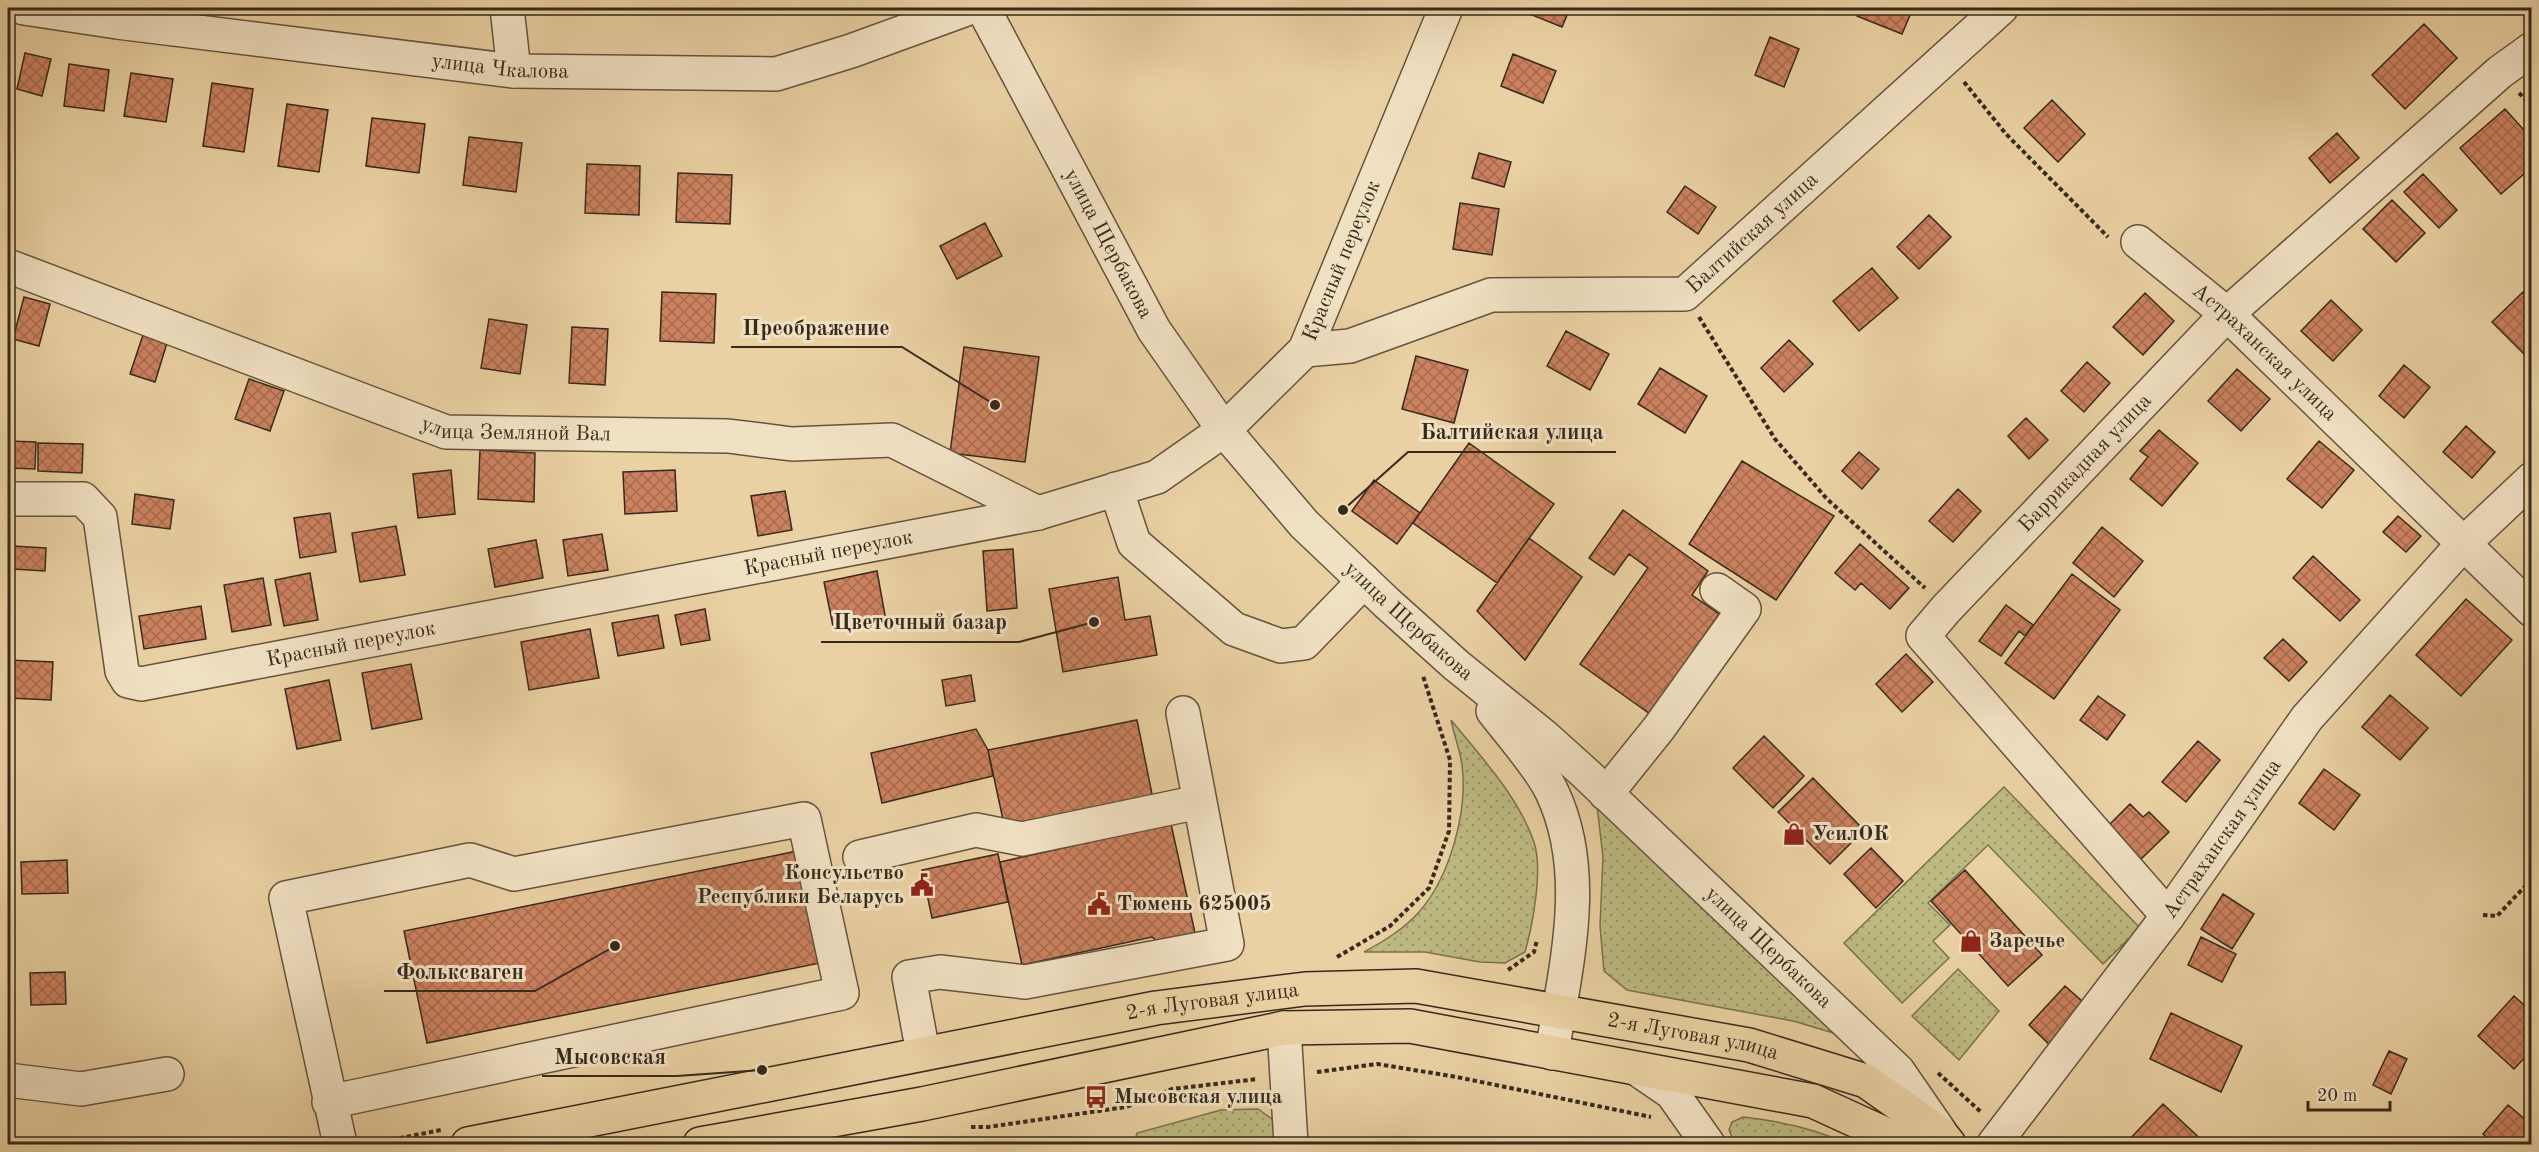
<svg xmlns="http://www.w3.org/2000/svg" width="2539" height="1152" font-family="'Old Standard TT',serif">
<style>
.grass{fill:url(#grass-dots);stroke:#7a724f;stroke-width:1.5}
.building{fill:url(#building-cross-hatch);stroke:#372a1d;stroke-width:1.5}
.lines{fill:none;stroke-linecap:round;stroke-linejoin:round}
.minor-casing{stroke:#64543e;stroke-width:36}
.major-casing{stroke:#372a1d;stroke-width:36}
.path{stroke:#372a1d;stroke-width:4;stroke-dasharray:4.5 3;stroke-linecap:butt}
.minor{stroke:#f1e1c3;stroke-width:33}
.major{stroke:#ead1a3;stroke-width:33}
.labels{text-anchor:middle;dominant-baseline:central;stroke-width:6;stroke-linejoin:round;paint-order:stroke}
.street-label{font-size:21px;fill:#372a1d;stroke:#f1e1c3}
.poi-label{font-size:21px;font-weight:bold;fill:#372a1d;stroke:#f1e1c3;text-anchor:start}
.leader{fill:none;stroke:#372a1d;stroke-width:2}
.callout-dot{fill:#372a1d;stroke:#f1e1c3;stroke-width:2}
.callout-label{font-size:22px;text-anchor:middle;font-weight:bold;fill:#372a1d;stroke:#f1e1c3;stroke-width:6;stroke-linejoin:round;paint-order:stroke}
</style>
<defs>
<pattern id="grass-dots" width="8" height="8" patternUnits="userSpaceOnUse" patternTransform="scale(1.5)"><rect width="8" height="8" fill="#bdba81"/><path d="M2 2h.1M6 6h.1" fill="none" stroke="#9a9769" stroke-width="1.8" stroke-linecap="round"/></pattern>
<pattern id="building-cross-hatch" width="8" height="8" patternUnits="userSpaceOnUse" patternTransform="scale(1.5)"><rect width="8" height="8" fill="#cc815f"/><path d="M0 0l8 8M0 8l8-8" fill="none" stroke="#a66a4e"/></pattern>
</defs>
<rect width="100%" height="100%" fill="#ead1a3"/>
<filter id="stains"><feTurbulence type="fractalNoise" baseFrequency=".00333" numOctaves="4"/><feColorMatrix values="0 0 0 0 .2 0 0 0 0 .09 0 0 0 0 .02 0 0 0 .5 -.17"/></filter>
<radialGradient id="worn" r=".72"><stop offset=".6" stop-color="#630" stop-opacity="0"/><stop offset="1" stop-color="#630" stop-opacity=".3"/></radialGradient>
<path class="grass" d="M1451,720C1481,757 1518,796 1534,842C1543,869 1533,924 1525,952L1505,963L1480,962L1425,952H1364C1384,941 1404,929 1419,912C1450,877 1468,811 1462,765C1460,750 1454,735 1451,720Z
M2004,787L2140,928L2103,964L1988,845L1928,903L1950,925L1933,941L1949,958L1902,1003L1844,943Z
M1597,806L1837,1034L1793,1021L1627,990L1604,971L1600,926L1603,857Z
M1958,969L1999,1011L1959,1060L1912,1016Z
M1258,1109L1278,1123L1283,1144H1134L1137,1133L1221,1110Z
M1743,1117C1780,1121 1814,1128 1848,1144H1735L1729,1130L1732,1122Z"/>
<path class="building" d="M1524,8H1570L1562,27L1522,11Z
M1860,8H1913L1902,34L1857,16Z
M2424,24L2457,58L2405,109L2372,75Z
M1770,37L1799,49L1784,87L1755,75Z
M25,53L51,59L42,96L17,89Z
M1513,54L1556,71L1543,103L1501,86Z
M69,64L109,70L104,111L64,106Z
M131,73L173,79L166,122L124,116Z
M8,77L15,79L8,110Z
M212,83L253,89L244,152L203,146Z
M2052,100L2085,134L2058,162L2024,128Z
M287,104L328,110L319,172L278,166Z
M2505,109L2532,139V167L2501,194L2460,148Z
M372,118L425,124L419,173L366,166Z
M2337,133L2359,158L2330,183L2309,158Z
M469,137L522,143L516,192L463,185Z
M1479,153L1511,162L1504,187L1472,178Z
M587,164L640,166L639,215L585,213Z
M678,173L732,175L730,224L676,222Z
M2423,174L2457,210L2439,228L2404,192Z
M1685,186L1716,207L1698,234L1667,212Z
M2392,200L2425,233L2396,262L2363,229Z
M1460,203L1499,209L1492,255L1453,249Z
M1929,215L1951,237L1919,269L1897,247Z
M985,223L1002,256L957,279L940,246Z
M1872,268L1898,298L1859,331L1833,301Z
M662,292L716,294L714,343L660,341Z
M2523,292L2532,301V350L2526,356L2492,322Z
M2145,293L2174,321L2143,355L2113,327Z
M24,297L50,304L39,346L13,339Z
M2331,300L2362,330L2333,361L2301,331Z
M489,319L527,325L520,374L481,368Z
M572,327L608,329L605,385L569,383Z
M1566,331L1609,354L1590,390L1547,366Z
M143,335L167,343L155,382L130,374Z
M1789,340L1813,364L1784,392L1761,368Z
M964,347L1039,357L1025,462L950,453Z
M1416,356L1468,370L1454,423L1402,409Z
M2087,362L2110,383L2084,412L2061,391Z
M2404,365L2430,387L2404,418L2379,396Z
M1660,368L1707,396L1685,433L1638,404Z
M2237,369L2270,399L2241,431L2208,401Z
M249,379L284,391L270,431L235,419Z
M2026,418L2048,440L2029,459L2008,436Z
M2466,426L2495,452L2472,478L2443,452Z
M2159,430L2198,463L2162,506L2130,479L2148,457L2140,451Z
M8,441L36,442L35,469L8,468Z
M2319,441L2354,470L2322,508L2287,479Z
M38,443L83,444L82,473L38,471Z
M1469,443L1554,504L1497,583L1413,523Z
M480,450L535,453L534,502L478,499Z
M1859,452L1879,469L1862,489L1842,471Z
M1742,461L1834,516L1776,600L1689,544Z
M451,470L455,514L418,518L413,474Z
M675,470L677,511L625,514L623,472Z
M1374,480L1420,513L1397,544L1352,511Z
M1958,489L1981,511L1953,542L1929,521Z
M785,491L792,530L758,536L751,496Z
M135,494L174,500L170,529L132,524Z
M1623,510L1708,571L1692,595L1719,614L1650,714L1580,664L1648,568L1629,554L1614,575L1589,558Z
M330,513L336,552L300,558L294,518Z
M2398,516L2421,536L2406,552L2383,532Z
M396,526L405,575L360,582L352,533Z
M2102,527L2143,561L2114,597L2073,563Z
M602,534L608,570L568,576L563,540Z
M1529,538L1582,577L1525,660L1477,611Z
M536,540L543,578L495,587L488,549Z
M1860,544L1909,588L1890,609L1861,583L1855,590L1835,573Z
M13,546L46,548L45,571L13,569Z
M1013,549L1017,608L987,611L983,551Z
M2313,556L2360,600L2340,621L2293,578Z
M877,571L886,621L834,631L824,582Z
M310,573L318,620L284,626L275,580Z
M2072,574L2120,610L2054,699L2005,663Z
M1118,577L1125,620L1150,616L1157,655L1063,672L1049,589Z
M263,578L271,625L232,632L224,585Z
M2466,599L2512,640L2461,696L2416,655Z
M2006,605L2033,625L2025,636L2019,631L2001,656L1979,641Z
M201,606L206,639L144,649L139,616Z
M705,609L710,640L681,645L675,615Z
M658,615L664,648L618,656L612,623Z
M590,629L599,678L529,690L521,642Z
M2283,639L2307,662L2289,681L2264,658Z
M1906,654L1933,682L1902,712L1876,684Z
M8,660L53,662L51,700L8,698Z
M411,664L422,719L372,729L362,673Z
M971,675L975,701L946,706L942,680Z
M329,680L341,740L297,749L285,689Z
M2390,695L2428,728L2400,760L2362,727Z
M2098,696L2125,715L2107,740L2080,720Z
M1137,720L1153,799L1005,829L988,750Z
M976,729L988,750L993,776L882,803L871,753Z
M1764,736L1804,776L1773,808L1733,768Z
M2198,741L2220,760L2186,802L2162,782Z
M2324,769L2360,795L2334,830L2299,803Z
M1813,778L1864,830L1830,864L1778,812Z
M2130,804L2143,817L2149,812L2169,832L2137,863L2105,829Z
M1171,824L1197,942L1166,948L1152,937L1022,965L1000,862Z
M1871,848L1903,881L1876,908L1844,874Z
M802,850L825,962L427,1043L404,931Z
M998,854L1008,902L932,918L922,870Z
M67,860L68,893L22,894L21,862Z
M1965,870L2042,955L2008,986L1931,901Z
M2223,894L2254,914L2232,949L2201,929Z
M2201,937L2236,954L2222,982L2188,965Z
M65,972L66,1004L31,1005L30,973Z
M2065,986L2091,1009L2054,1049L2029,1025Z
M2514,996L2532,1012V1050L2514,1069L2478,1036Z
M2171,1013L2242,1046L2221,1092L2150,1059Z
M2389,1051L2407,1059L2391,1094L2373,1085Z
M2163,1104L2206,1144H2125Z
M2508,1105L2532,1125V1142L2529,1144H2494L2483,1134Z"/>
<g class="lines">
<g class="minor-casing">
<g id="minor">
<path id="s1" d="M24,8L117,22L514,71L776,74L851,51L969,8"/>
<path d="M507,8L514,71"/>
<path id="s2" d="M983,8L1154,330L1224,430L1304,524L1387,603L1456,665L1545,737L1586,774L1898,1071L1940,1132"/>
<path id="s3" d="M2138,242L2227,314L2532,610"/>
<path id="s4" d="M8,266L446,432L728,436L792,444L892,440L1038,513"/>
<path id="s5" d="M1305,350L1350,346L1491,295L1685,294L2001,8"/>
<path d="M1116,489L1134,543L1234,629L1281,646L1304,643L1364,581"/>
<path id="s6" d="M8,499H83L100,517L122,671L128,681L141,684L1038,513L1157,477L1224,430L1305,350L1446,8"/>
<path d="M1493,711C1510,733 1541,768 1552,792C1591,874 1565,968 1552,1053"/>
<path d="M1606,794L1659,728L1744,609L1717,590"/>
<path d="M860,857L976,830L1022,839L1199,802"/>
<path id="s7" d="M2168,916L1923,636L1946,609L2227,314L2500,72L2532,49"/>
<path d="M1284,1028L1291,1144"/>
<path d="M923,1053L909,977L940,972L1025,982L1227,944L1183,713"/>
<path d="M1637,1069L1672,1093L1708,1144"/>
<path d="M8,1080L81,1089L167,1074"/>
<path d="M329,1102L842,993L804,819L514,874L470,860L286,898L340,1144"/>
<path id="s8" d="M1994,1144L2168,916L2307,718L2463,544L2532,479"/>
</g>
</g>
<g class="major-casing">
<g id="major">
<path id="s9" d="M468,1144L1156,1008L1305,989L1416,986L1749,1045L1866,1081L1941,1134L1949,1144"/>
<path d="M700,1144L922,1104L1284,1028L1410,1026L1813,1101L1907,1144"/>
</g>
</g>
<path class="path" d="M1964,82L2006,134L2108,237
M2519,93L2532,106
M1699,317L1775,439L1827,499L1925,588
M2483,915L2497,916L2532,879
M1337,957L1390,926L1429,888L1449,831L1450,760L1423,676
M1508,970L1534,952L1537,940
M1317,1072L1377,1064L1457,1077L1651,1117
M1938,1073L1981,1112
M971,1127H988L1126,1107L1172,1089L1258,1079
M370,1144L441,1130"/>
<use href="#minor" class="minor"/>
<use href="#major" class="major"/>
</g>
<defs>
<g id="shop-bare" transform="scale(1.8)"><path d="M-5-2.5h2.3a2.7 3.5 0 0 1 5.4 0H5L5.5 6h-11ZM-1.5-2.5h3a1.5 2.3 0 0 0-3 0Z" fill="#8f2418" stroke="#f1e1c3" stroke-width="2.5" paint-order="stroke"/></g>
<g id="civic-bare" transform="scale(1.8)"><path d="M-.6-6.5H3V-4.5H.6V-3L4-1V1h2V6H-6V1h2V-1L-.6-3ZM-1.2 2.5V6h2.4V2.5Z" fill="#8f2418" stroke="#f1e1c3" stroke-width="2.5" paint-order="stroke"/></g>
<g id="bus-bare" transform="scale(1.8)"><path d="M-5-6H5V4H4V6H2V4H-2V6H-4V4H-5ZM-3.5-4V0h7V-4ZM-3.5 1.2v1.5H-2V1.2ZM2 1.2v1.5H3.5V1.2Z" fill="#8f2418" stroke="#f1e1c3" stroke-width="2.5" paint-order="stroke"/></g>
</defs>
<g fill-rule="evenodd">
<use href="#shop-bare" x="1794" y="834"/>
<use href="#civic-bare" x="922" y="885"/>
<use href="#civic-bare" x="1099" y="904"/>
<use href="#shop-bare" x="1971" y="941"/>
<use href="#bus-bare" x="1096" y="1097"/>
</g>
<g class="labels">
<g class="street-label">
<text stroke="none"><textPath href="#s1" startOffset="480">улица Чкалова</textPath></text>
<text stroke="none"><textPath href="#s5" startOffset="480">Балтийская улица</textPath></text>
<text stroke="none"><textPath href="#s2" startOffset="267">улица Щербакова</textPath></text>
<text stroke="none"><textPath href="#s6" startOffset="1610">Красный переулок</textPath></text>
<text stroke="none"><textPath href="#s3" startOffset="168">Астраханская улица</textPath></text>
<text stroke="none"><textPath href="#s4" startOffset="538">улица Земляной Вал</textPath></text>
<text stroke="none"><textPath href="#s7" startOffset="609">Баррикадная улица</textPath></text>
<text stroke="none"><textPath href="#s6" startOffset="980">Красный переулок</textPath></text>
<text stroke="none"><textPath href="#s2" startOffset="753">улица Щербакова</textPath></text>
<text stroke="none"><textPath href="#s6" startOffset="494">Красный переулок</textPath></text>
<text stroke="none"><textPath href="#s8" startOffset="381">Астраханская улица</textPath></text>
<text stroke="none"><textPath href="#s2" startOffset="1239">улица Щербакова</textPath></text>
<text stroke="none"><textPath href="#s9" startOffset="758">2-я Луговая улица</textPath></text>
<text stroke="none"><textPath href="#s9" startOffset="1244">2-я Луговая улица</textPath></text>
</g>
<g class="poi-label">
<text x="1812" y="834">УсилОК</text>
<text x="904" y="873" text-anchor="end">Консульство<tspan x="904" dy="24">Республики Беларусь</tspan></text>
<text x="1117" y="904">Тюмень 625005</text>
<text x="1989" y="941">Заречье</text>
<text x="1114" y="1097">Мысовская улица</text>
</g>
</g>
<path class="leader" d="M995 405L902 347H731M1343 510L1408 452H1616M1094 622L1019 642H821M615 946L535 991H384M762 1070L677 1076H542"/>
<g class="callout-dot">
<circle cx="995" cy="405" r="6"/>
<circle cx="1343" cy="510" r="6"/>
<circle cx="1094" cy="622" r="6"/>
<circle cx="615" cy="946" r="6"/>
<circle cx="762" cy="1070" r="6"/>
</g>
<g class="callout-label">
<text x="816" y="335">Преображение</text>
<text x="1512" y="439">Балтийская улица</text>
<text x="920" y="629">Цветочный базар</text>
<text x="460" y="979">Фольксваген</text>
<text x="610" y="1064">Мысовская</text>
</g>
<rect width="2539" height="1152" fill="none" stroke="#ead1a3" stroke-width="30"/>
<rect x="9" y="9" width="2521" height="1134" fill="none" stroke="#372a1d" stroke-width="3"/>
<rect x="15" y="15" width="2509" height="1122" fill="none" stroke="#372a1d" stroke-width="1.5"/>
<path d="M2308 1101v9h82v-9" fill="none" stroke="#372a1d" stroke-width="3"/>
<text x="2317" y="1101" font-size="18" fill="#372a1d" stroke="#f1e1c3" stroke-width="4.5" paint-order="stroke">20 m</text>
<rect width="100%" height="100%" filter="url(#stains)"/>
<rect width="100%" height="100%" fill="url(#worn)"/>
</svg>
